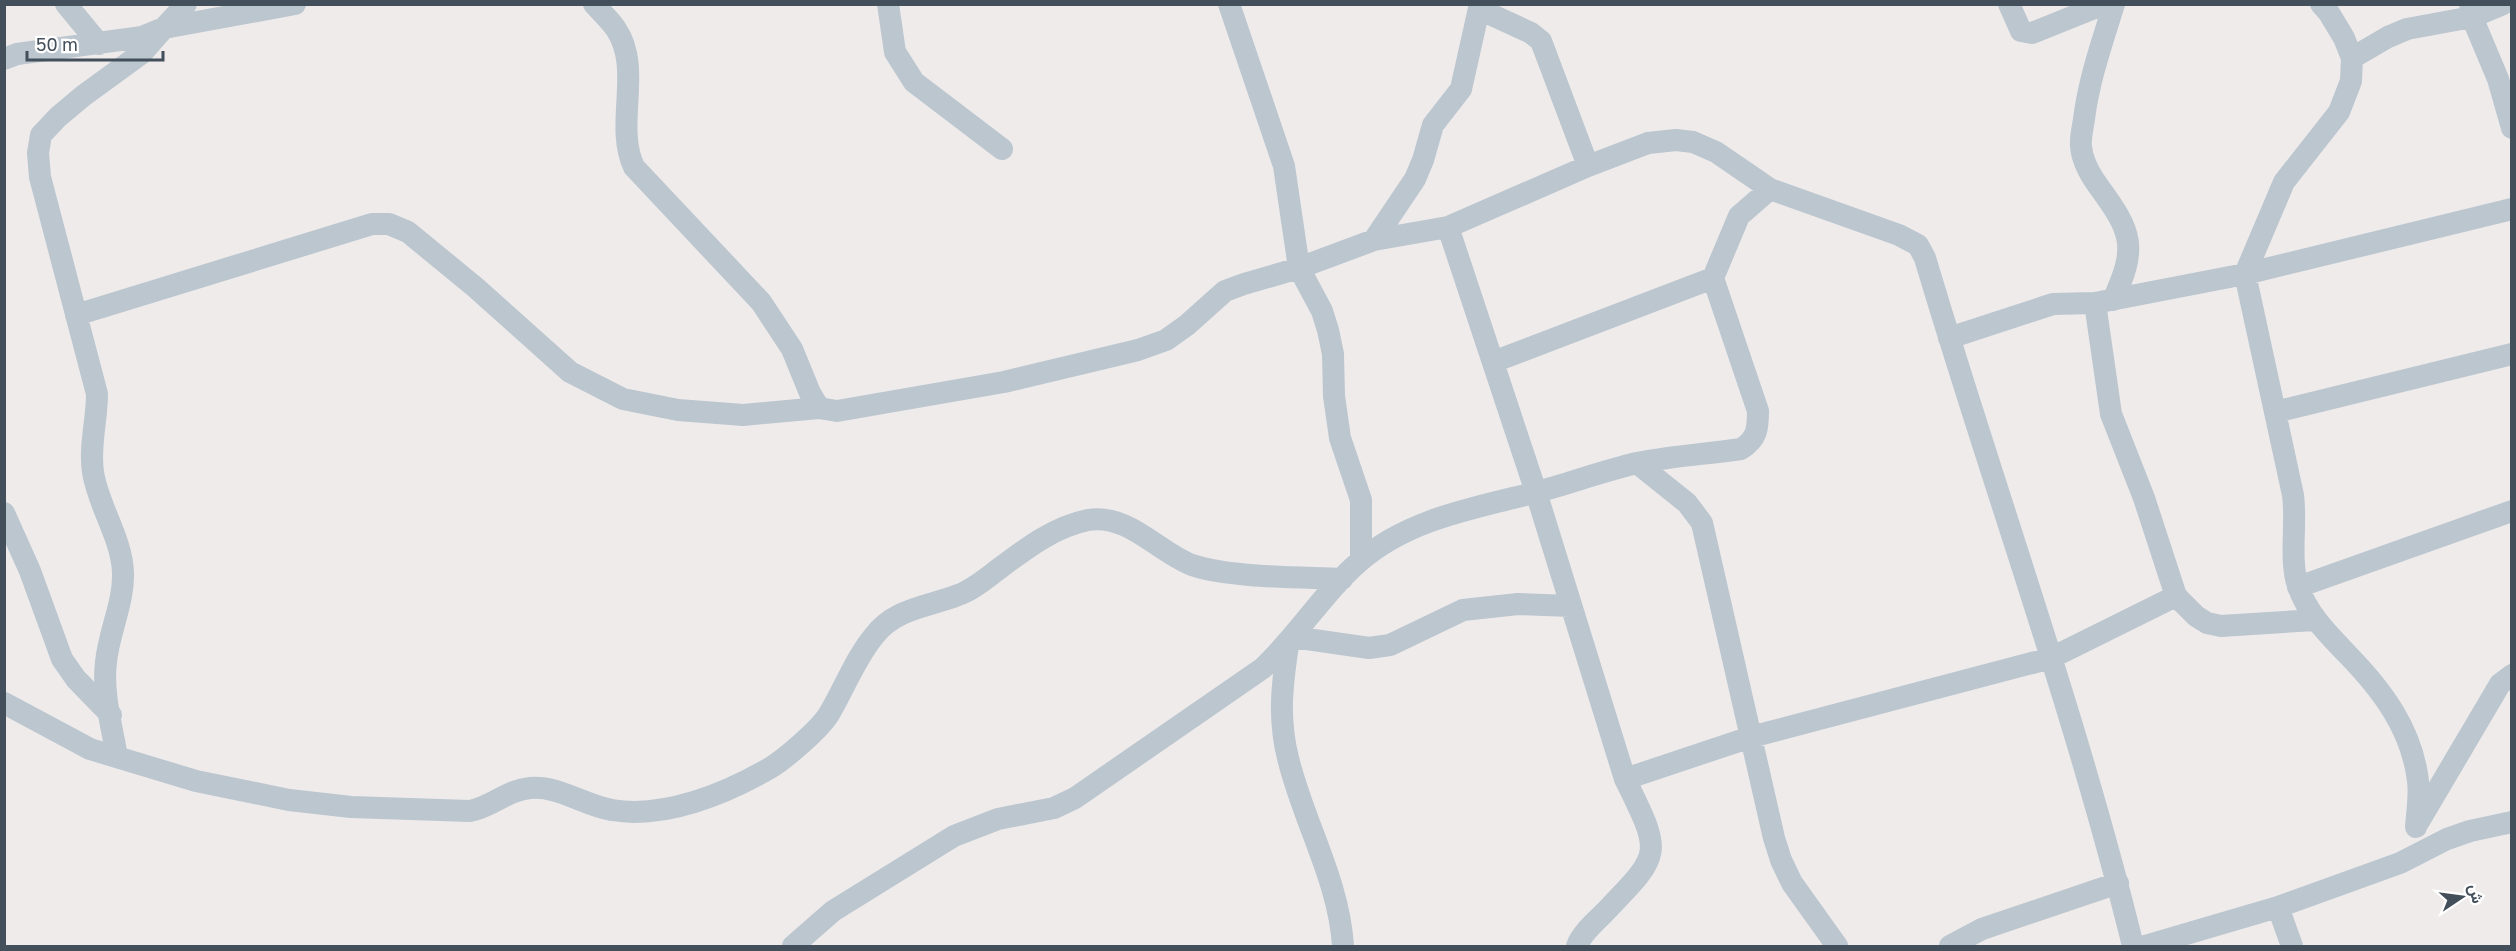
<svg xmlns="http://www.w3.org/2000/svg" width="2516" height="951" font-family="'Golos Text',Vazirmatn,sans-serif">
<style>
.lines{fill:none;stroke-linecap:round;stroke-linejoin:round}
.minor{stroke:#bbc6cf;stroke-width:22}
</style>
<rect width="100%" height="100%" fill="#efebeb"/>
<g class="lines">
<path class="minor" d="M66,4L99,44
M594,4C601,12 610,20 616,29C643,69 614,125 634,167L761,302L792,349L810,393L819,408L837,411L1004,382L1138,350L1166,340L1187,325L1225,291L1244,284L1299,268L1374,240L1448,227L1588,166L1648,143L1676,140L1693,142L1716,152L1770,189L1899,235L1918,245L1925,258C1993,487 2076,713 2133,946
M888,4L895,52L914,82L1002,149
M1229,4L1284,166L1299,268L1322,311L1328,330L1333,354L1334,396L1340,438L1361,500V560
M2009,4L2021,31L2032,33L2104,4
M2321,4L2329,13L2344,38L2352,58L2351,81L2339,112L2284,182L2245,274L2293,495C2297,523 2289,560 2298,586C2308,615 2328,634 2348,655C2383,691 2412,730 2418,781C2420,796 2417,812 2416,827
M2470,4L2472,17L2498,79L2512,128
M1479,9L1531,33L1541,41L1588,166
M2352,58L2388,37L2407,29L2472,17L2503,4
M4,59L17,54L142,37L164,28L186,4
M1448,227L1536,492L1625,779C1663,856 1662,853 1603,914C1594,923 1581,934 1577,946
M1374,240L1415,179L1423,160L1433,125L1461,89L1480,4
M2113,300C2137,248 2133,233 2099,187C2091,176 2082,161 2081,146C2080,138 2083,127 2084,119C2089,79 2102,43 2114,4
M2095,303L2111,414L2144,498L2176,596L2196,616L2207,623L2221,626L2315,620
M76,315L372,224H389L408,232L475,287L570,372L623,399L678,410L743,415L819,408
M1949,338L2053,304L2095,303L2245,274L2512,209
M1493,362L1713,278
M2275,412L2512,354
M1637,463L1687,503L1702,523L1774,838L1781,860L1792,883L1837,946
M4,513L30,571L62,659L76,679L111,715
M2298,587L2512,511
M1293,637L1369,648L1390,645L1463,610L1518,604L1571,606
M1288,645C1282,685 1278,718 1288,758C1303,821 1339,880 1343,946
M4,703L90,749L196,781L289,800L351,807L470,811C492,807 507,790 530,788C558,785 585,806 612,810C664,819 725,794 770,768C785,759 820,729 829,714C844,689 855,659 874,636C895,608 928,607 958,595C972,590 984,580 996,571C1024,550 1053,527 1088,520C1128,513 1158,552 1192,565C1231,578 1300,577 1342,579
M117,757C112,727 102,692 106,662C109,631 124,603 123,573C122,538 98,506 93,472C89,447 97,420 97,394L40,177L38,153L41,135L58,117L83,96L142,53L164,28L295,4
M1625,779L1751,737L2051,658L2176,596
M2418,823L2500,684L2512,675
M2278,907L2292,946
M793,946L833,911L954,836L998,819L1054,808L1075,798L1263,668C1298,635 1323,593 1360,561C1410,518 1476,508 1537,492C1570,483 1603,471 1637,463C1671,456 1707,454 1741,449C1757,439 1758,429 1758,411L1713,278L1739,216L1770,189
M1950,946L1982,929L2118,883
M2145,946L2278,907L2400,863L2447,839L2470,831L2512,822"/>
</g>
<rect width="2516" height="951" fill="none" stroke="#434f5a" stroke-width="12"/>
<g transform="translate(2462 897) rotate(77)" stroke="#ffffff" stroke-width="4.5" paint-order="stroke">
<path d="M0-4.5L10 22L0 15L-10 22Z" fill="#434f5a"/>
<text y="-9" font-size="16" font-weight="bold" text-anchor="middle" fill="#434f5a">ش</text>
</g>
<path d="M27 51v9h136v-9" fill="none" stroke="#434f5a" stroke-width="3"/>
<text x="36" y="51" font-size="18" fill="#434f5a" stroke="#ffffff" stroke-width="4.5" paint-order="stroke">50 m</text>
</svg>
